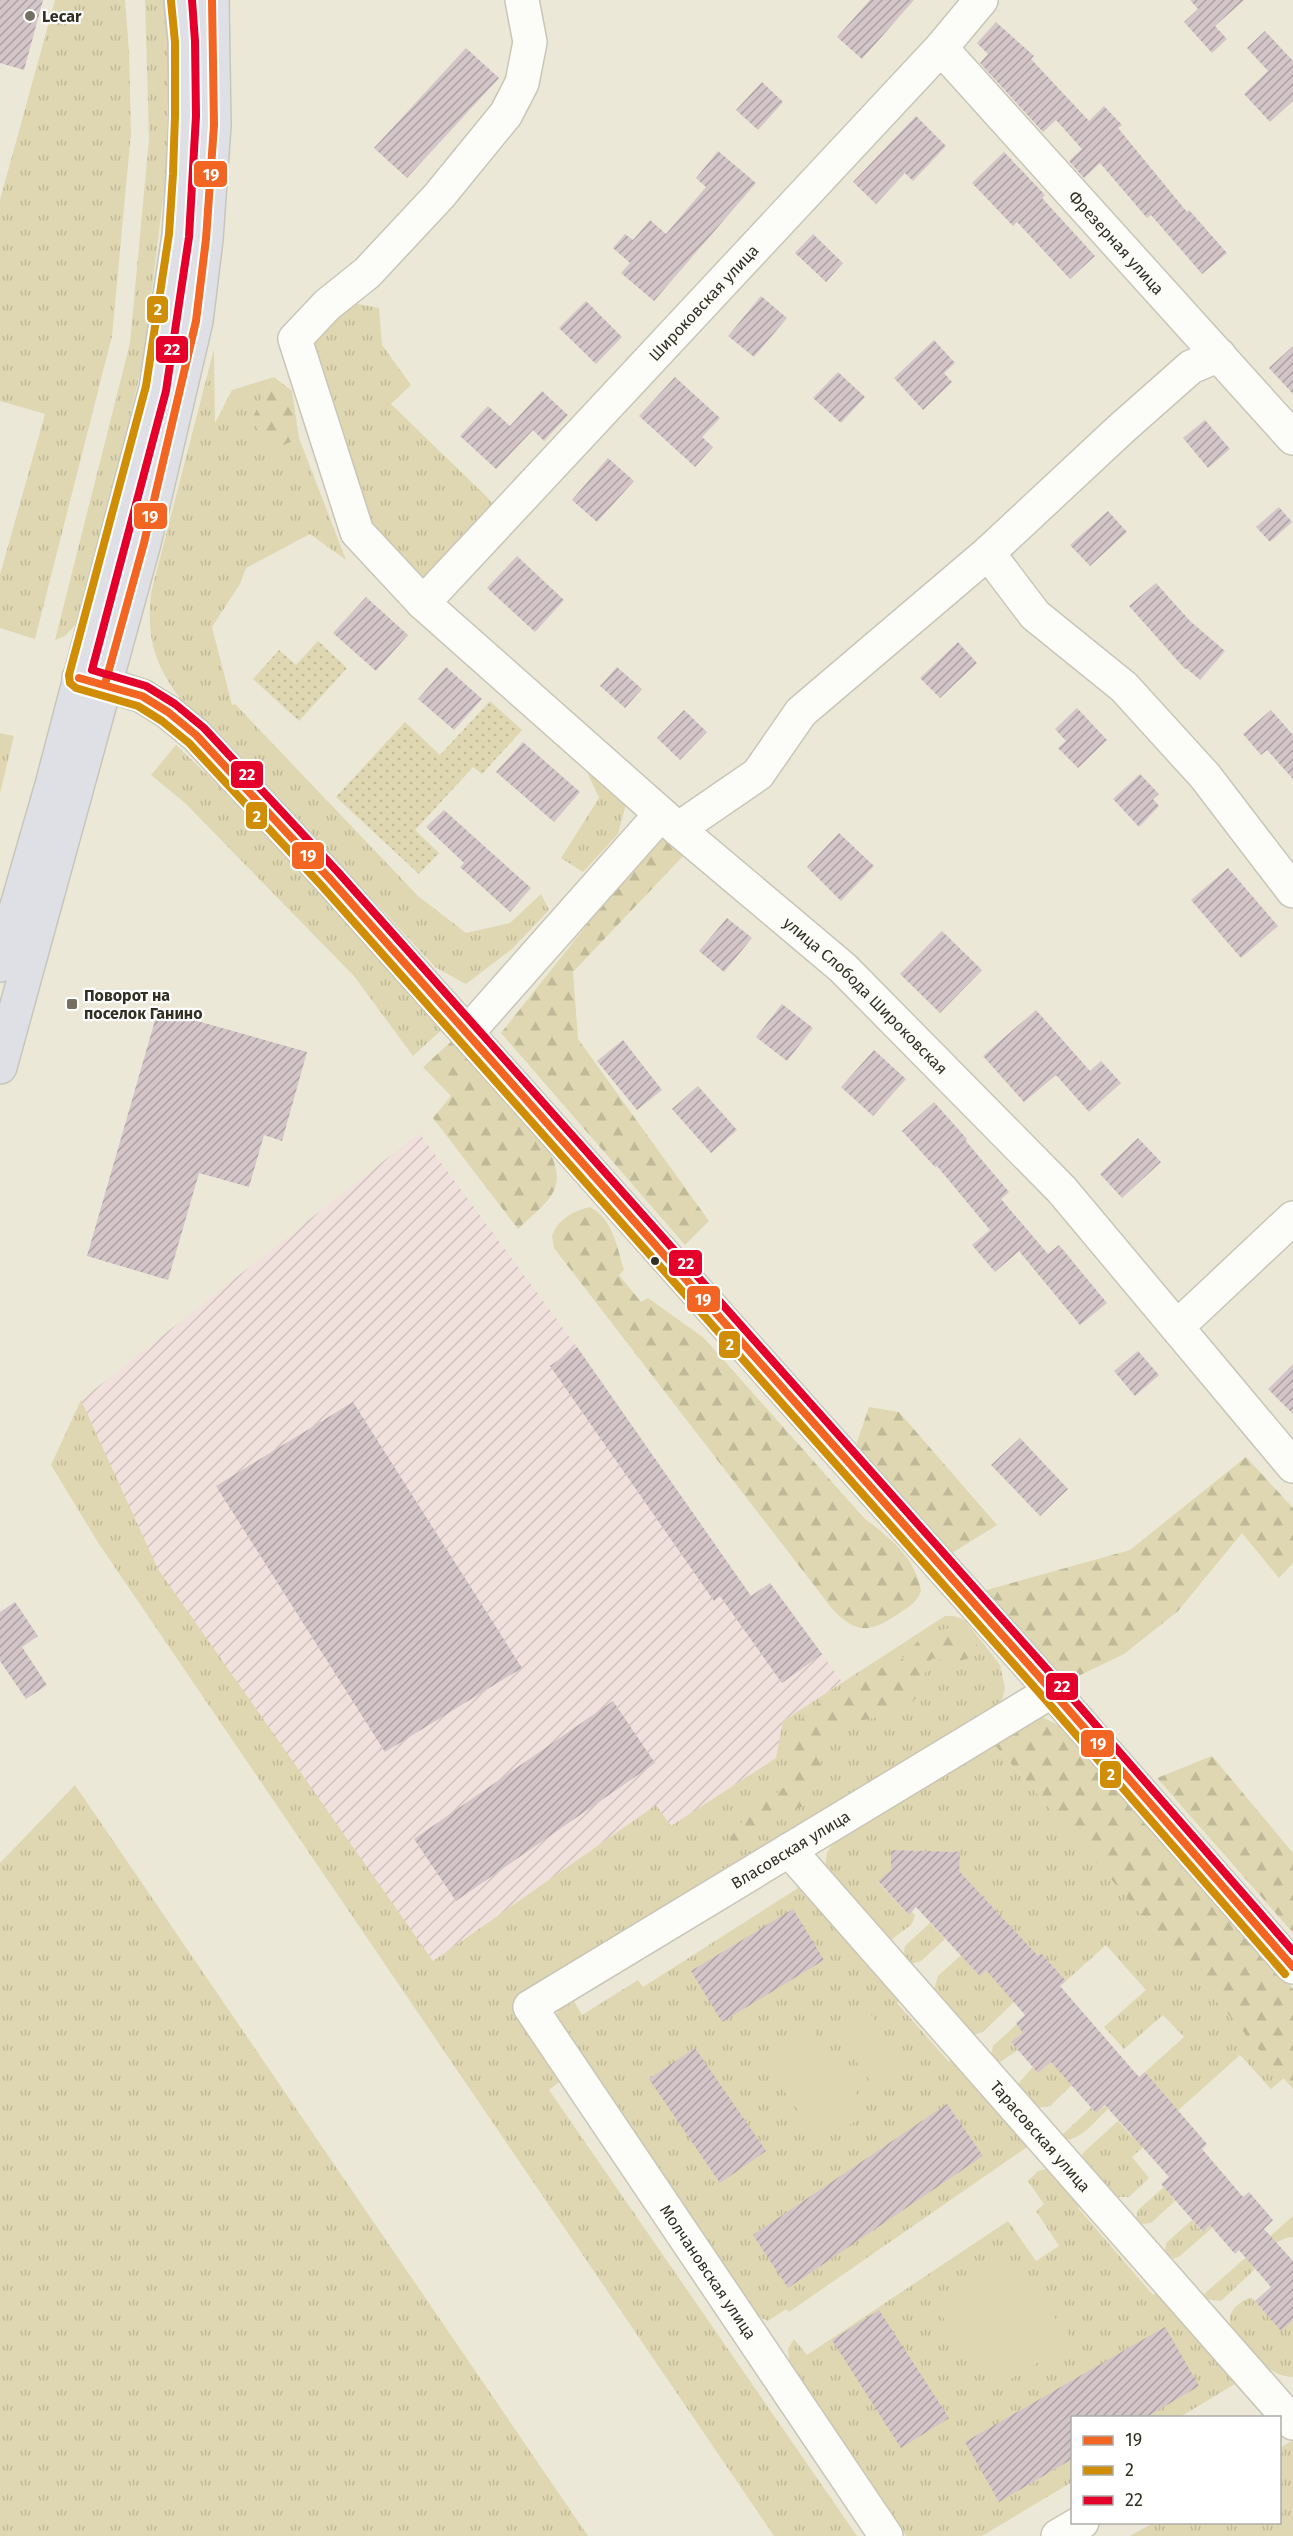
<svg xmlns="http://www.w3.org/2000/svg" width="1293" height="2536" font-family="'Fira Sans',sans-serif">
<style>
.industrial{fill:url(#industrial-furrows)}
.grass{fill:url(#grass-tufts)}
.forest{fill:url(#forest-firs)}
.park{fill:#dfd7b1}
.garden{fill:url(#garden-dots)}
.building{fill:url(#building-hatch)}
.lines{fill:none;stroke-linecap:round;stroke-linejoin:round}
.minor-casing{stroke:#c9c6b8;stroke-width:36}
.highway-casing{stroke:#c7c6bd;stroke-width:36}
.minor{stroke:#fcfcf9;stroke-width:33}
.highway{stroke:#dee0e6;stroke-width:33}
.bus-1-casing{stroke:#fff;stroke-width:12}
.bus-2-casing{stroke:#fff;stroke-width:12}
.bus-3-casing{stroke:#fff;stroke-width:12}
.bus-1{stroke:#f26522;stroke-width:8}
.bus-2{stroke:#d08e07;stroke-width:8}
.bus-3{stroke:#e4002b;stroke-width:8}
.poi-dot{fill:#737062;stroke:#fff;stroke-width:2}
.bus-dot{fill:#323023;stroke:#fff;stroke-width:2}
.labels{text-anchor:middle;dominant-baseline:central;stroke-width:4.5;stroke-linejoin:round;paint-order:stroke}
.poi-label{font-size:16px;font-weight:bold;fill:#323023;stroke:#fff;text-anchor:start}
.street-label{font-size:16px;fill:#323023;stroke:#fff}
.line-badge{stroke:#fff;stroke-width:2}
.badge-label{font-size:16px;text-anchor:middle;font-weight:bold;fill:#fff}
</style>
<defs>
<pattern id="industrial-furrows" width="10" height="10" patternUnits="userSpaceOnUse" patternTransform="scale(1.5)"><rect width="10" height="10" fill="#f1e1dd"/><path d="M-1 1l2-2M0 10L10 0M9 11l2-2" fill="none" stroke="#cfc1bd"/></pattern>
<pattern id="grass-tufts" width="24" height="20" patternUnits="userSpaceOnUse" patternTransform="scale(1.5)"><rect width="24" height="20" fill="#dfd7b1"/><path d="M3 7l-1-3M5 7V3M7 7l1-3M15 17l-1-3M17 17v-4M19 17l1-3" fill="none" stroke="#c0b998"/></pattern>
<pattern id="forest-firs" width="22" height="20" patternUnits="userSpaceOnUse" patternTransform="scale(1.5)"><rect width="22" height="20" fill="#dfd7b1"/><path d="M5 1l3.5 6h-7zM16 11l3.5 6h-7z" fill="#c0b998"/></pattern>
<pattern id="garden-dots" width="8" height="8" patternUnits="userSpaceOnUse" patternTransform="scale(1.5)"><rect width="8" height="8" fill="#dfd7b1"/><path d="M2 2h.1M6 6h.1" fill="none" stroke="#c0b998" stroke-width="1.8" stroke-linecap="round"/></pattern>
<pattern id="building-hatch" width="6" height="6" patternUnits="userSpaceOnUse" patternTransform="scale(1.5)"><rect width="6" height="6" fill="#d3c5c8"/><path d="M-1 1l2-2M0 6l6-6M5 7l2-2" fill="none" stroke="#aca0a2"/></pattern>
</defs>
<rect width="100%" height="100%" fill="#ece8d7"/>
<path class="industrial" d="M419,1133L577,1347L751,1596L770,1583L842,1682L783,1721L776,1758L670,1827L656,1805L433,1961L99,1544L134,1518L81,1400Z"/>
<path class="grass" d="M55,0H125L129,52L131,133L112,336L35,639L0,628V575L45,414L0,401V200Z
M145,0H165L171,68L168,158L144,355L108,514L80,620L65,636L55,640L130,343L149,139Z
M353,303L379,308L382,345L411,385L391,404L493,503L421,581L373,538L356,490L347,443L322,374L309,345Z
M214,349L215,423L232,390L274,377L251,420L273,449L299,438L346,560L310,534L246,568L240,584L212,627L232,705L235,704L418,896L466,933L510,923L541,894L549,910L512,949L466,984L435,967L218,732C203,728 195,718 186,706C156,668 146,642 151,593Z
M0,733L14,736L0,793Z
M176,745L212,779L445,1027L413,1056L354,976L185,803L151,775Z
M579,754L628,797L618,834L583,872L561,858L599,798Z
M81,1400L158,1569L433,1961L656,1805L671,1826L776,1758L783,1721L945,1616H954L965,1620L1000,1665L1005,1688L1002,1700L995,1709L517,2007L564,2078L549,2090L857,2536H774L99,1544L51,1465Z
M993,1743L1284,2078L1271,2089L1240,2055L1155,2131L1157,2135L1132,2157L1149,2178L1129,2197H1115L1082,2158L1083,2153L1118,2121L1131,2136L1170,2102L1145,2072L1184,2037L1163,2015L1124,2049L1104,2027L1146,1990L1106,1945L1066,1981L1041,1953L1002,1987L1014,2002L983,2032L973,2035L934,1990L938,1976L961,1955L980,1976L1021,1938L959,1871V1852L892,1850L891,1870L878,1882L908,1914L912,1912L915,1915L912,1924L891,1940L887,1939L825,1867L827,1852L836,1840Z
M75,1785L588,2536H0V1863Z
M806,1883L906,1993L897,2003L949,2062L960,2054L1030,2145L789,2312L786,2309L768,2321L755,2315L554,2020L561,2006L572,1998L582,2015L638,1980L643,1987Z
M930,1923L945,1939L921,1961L911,1964L903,1957L905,1946Z
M1017,2024L1024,2032L1012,2042L1018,2050L1000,2062L991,2055L993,2046Z
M1051,2062L1072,2085L1050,2106L1037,2108L1017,2085L1033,2067L1038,2073Z
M1105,2106L1108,2109C1096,2120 1076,2147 1059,2138L1091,2108L1096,2113Z
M1050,2168L1087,2199L1078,2208L1153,2295L1164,2287L1245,2378L1180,2417L1072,2418V2482L982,2536H906L790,2368L788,2349L794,2339L807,2355L1008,2221L1036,2261L1059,2246L1036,2211L1044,2204L1028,2181L1038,2171Z
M1164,2187L1175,2201L1151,2223L1142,2224L1136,2219L1138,2210Z
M1293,2216V2237C1276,2238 1264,2254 1252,2265L1255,2269L1221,2301L1206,2299L1203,2295Z
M1192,2220L1202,2232L1211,2225L1212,2228L1180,2256L1173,2259L1165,2252L1166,2243Z
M1249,2298H1252L1281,2330L1293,2320V2377C1267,2377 1248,2348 1232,2330C1225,2315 1235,2304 1249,2298Z
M1293,2440V2536H1130L1153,2523L1280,2522V2448Z"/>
<path class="forest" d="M274,377L292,391L299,438L273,450L251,420Z
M659,834L685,854L573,972L578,1039L709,1221L685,1245L501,1033Z
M455,1038L546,1145C571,1189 549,1199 518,1229L433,1118L451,1096L423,1067Z
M590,1207C613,1219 617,1247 624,1270L619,1275L641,1302L648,1298L704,1338L864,1518C889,1537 916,1558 921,1591C917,1602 910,1606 901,1612C871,1633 856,1636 830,1606L554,1248L552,1236C558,1219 573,1211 590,1207Z
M869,1407L899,1412L997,1525L952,1553L856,1445Z
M1246,1457L1293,1508V1563L1279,1578L1242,1533L1178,1611L1124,1654L1068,1681L983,1591L1130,1550Z
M950,1628L974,1636L980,1653C962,1663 951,1663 932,1658L924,1676L920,1694L911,1703L884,1716L848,1723L834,1732L819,1767V1779L806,1805L754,1827L745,1847L733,1846L730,1838L750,1811L779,1792L788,1783L793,1730L811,1708L869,1672L899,1662L918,1641L932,1632Z
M1040,1716L1062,1727L1293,1989V2089L993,1743Z
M1212,1756L1293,1853V1933L1157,1778Z"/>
<path class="park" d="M868,2010L908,2070L877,2091L836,2032Z
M811,2027L869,2112L842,2130L811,2129L771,2072L776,2048Z
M1004,2257L1074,2341L1002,2384L991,2368L982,2374L934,2304Z"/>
<path class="garden" d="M318,641L347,668L299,721L253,679L279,650L296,665Z
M490,701L522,730L482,774L473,767L415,830L439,853L419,874L336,797L405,722L440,755Z"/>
<path class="building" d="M0,0H43L24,70L0,63Z
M870,0H914L862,59L837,37Z
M1190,0H1244L1215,26L1227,39L1212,53L1184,22L1198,9Z
M996,22L1034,56L1031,59L1089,121L1104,106L1122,125L1118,128L1187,212L1189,210L1227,253L1202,274L1151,215L1147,218L1100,163L1084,178L1069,161L1082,149L1056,120L1043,132L980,63L988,54L977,43Z
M1265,31L1293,61V101L1270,122L1244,94L1268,71L1247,48Z
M466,48L499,78L407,178L374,148Z
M762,82L783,102L758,130L736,110Z
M916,116L946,146L913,181L905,173L876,204L853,182Z
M718,151L756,183L654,301L621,273L630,263L613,248L625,234L633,240L650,220L666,234L706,187L696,178Z
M1004,152L1045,195L1042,198L1095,256L1070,279L1017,222L1013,226L972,183Z
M813,234L843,263L826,282L795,253Z
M761,296L787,318L754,357L728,336Z
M586,301L622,337L596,364L559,328Z
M934,340L955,363L944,373L952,382L923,410L894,378Z
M1293,346V394L1269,368Z
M838,372L865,397L841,423L813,398Z
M675,377L720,418L702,437L713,447L695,467L639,416Z
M542,391L568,415L544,441L533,430L496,469L460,436L488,406L510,426Z
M1205,420L1230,449L1208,468L1183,438Z
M608,458L634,481L597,522L572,500Z
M1279,507L1292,522L1270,542L1256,527Z
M1108,511L1127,532L1090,566L1070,545Z
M517,556L564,600L535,632L487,588Z
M1156,583L1190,621L1225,651L1200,680L1186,668L1185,669L1129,606Z
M366,597L408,635L376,671L333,633Z
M958,642L977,663L940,698L920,678Z
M446,667L482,699L454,730L418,699Z
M617,667L642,689L625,708L600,686Z
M1077,708L1107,740L1078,768L1058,748L1066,741L1055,729Z
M684,710L707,732L680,760L657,738Z
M1271,710L1293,735V779L1267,750L1261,755L1243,734Z
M523,742L580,792L554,822L496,772Z
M1140,774L1159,794L1153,799L1159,806L1139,827L1113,799Z
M444,810L531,888L510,912L460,867L464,863L426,827Z
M839,833L874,866L841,901L807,867Z
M1228,868L1278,926L1241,958L1191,900Z
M727,918L752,938L724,972L699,951Z
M942,931L982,970L940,1013L900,974Z
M782,1004L813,1028L787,1061L756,1037Z
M158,1010L307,1052L282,1141L264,1135L249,1187L199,1173L168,1280L87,1256Z
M1036,1010L1090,1071L1101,1061L1121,1083L1089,1112L1056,1075L1024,1102L983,1056Z
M623,1040L662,1090L637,1110L597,1061Z
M874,1050L906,1079L873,1116L841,1087Z
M698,1086L737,1130L711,1153L672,1109Z
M934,1102L967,1139L965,1140L1009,1192L1001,1199L1048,1254L1059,1245L1107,1303L1080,1325L1019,1251L995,1272L972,1245L990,1230L937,1166L935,1167L902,1131Z
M1138,1138L1161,1162L1122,1198L1100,1174Z
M577,1347L751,1596L770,1583L822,1654L782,1683L720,1596L714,1601L550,1366Z
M1138,1351L1159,1375L1135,1396L1114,1371Z
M1293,1364V1414L1268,1389Z
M353,1402L522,1668L385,1752L216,1486Z
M1020,1438L1068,1489L1040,1516L991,1465Z
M15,1602L38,1636L22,1647L47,1685L26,1699L0,1661V1612Z
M613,1701L655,1763L456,1901L414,1839Z
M891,1850L960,1852L959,1871L1038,1956L1041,1953L1066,1981L1060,1986L1139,2077L1145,2072L1207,2144L1202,2149L1243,2197L1249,2192L1273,2220L1264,2229L1293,2261V2320L1281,2331L1255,2301L1271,2287L1239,2250L1235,2254L1210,2225L1203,2232L1161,2184L1169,2177L1105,2105L1096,2113L1051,2062L1038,2073L1011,2042L1023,2033L1016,2023L1025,2015L986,1970L980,1976L916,1907L909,1915L878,1881L891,1870Z
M793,1909L824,1960L722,2022L691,1971Z
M695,2048L766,2151L720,2183L649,2079Z
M947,2104L983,2156L788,2288L753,2235Z
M879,2310L949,2418L901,2448L832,2340Z
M1165,2327L1199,2386L1145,2418H1072V2459L999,2502L965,2442Z"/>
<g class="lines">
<g class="minor-casing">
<g id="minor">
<path id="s1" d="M522,0L530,42L522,83L506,114L439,196L367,273L327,305L295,339L357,532L423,603L678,829L843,968L1062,1190L1293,1466"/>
<path id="s2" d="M941,48L1293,438"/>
<path d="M988,553L1035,615L1124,687L1205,776L1293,891"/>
<path id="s3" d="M423,603L941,48L981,0"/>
<path d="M79,678L105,684L142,696L168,712L196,735L329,878L1052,1691L1293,1967"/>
<path d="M678,829L758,774L801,712L988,553L1122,428L1191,367L1219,355"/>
<path d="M467,1033L661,814"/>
<path d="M1177,1327L1293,1218"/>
<path id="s4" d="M789,1850L1293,2423"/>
<path id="s5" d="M886,2536L530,2007L1052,1691"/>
<path d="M1058,2536L1082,2522"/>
</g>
</g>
<g class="highway-casing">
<path id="highway" d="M0,965L52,785L156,388L179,235L183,175L186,116L185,41L181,0
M0,1067L144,543L196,321L206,239L214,125L212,0"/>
</g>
<use href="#minor" class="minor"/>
<use href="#highway" class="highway"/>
<g class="bus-1-casing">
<path id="bus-1" d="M79,678L142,696L168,712L196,735L329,878L1052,1691L1293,1967
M105,684L144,543L196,321L206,239L214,125L212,0"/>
</g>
<g class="bus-2-casing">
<path id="bus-2" d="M171,1L175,42V116L173,174L169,234L146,386L69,675L70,683L76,688L138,706L162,721L189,743L321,885L1044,1698L1285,1974"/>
</g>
<g class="bus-3-casing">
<path id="bus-3" d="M192,0L195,41L196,116L189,237L166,391L92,670L146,686L175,704L204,728L337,871L1060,1684L1293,1951"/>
</g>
<use href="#bus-1" class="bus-1"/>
<use href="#bus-2" class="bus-2"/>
<use href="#bus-3" class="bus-3"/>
</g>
<g class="poi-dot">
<circle cx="30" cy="16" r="6"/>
<rect x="66" y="998" width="12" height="12" rx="3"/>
</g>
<circle class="bus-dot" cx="655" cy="1261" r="5"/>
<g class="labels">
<g class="poi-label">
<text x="42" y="16">Lecar</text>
<text x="84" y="995">Поворот на<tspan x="84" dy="18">поселок Ганино</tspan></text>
</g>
<g class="street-label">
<text stroke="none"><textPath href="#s2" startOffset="262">Фрезерная улица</textPath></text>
<text stroke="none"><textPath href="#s3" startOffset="411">Широковская улица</textPath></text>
<text stroke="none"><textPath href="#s1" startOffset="1320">улица Слобода Широковская</textPath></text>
<text stroke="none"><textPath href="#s5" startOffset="942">Власовская улица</textPath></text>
<text stroke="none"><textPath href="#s4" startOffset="381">Тарасовская улица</textPath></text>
<text transform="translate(708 2272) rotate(56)">Молчановская улица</text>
</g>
</g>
<g class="line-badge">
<rect x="193" y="160" width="35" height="28" rx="6" fill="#f26522"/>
<rect x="146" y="295" width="23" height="29" rx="6" fill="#d08e07"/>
<rect x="155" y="335" width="34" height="29" rx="6" fill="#e4002b"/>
<rect x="133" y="502" width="35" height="28" rx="6" fill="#f26522"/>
<rect x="230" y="760" width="34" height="29" rx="6" fill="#e4002b"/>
<rect x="245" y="801" width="23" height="29" rx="6" fill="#d08e07"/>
<rect x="291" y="841" width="34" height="29" rx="6" fill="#f26522"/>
<rect x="668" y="1249" width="35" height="28" rx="6" fill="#e4002b"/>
<rect x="686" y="1285" width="35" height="28" rx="6" fill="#f26522"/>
<rect x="718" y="1330" width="23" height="29" rx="6" fill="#d08e07"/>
<rect x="1045" y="1672" width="34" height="29" rx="6" fill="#e4002b"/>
<rect x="1080" y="1729" width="35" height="29" rx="6" fill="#f26522"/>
<rect x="1099" y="1760" width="23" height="29" rx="6" fill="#d08e07"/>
</g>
<g class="badge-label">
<text x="211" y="180">19</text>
<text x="158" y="315">2</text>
<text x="172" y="355">22</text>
<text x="150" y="522">19</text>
<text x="247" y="780">22</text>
<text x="257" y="822">2</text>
<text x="308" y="861">19</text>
<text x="686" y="1269">22</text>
<text x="703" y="1305">19</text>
<text x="730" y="1350">2</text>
<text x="1062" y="1692">22</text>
<text x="1098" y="1749">19</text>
<text x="1111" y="1780">2</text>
</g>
<rect x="1071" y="2416" width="210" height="108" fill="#ffffff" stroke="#adaca7" stroke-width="1.5"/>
<rect x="1083" y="2436" width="30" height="9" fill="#f26522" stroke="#adaca7" stroke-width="1.5"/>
<text x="1125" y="2446" font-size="18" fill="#323023">19</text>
<rect x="1083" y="2466" width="30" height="9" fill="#d08e07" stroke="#adaca7" stroke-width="1.5"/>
<text x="1125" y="2476" font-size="18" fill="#323023">2</text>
<rect x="1083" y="2496" width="30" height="9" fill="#e4002b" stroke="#adaca7" stroke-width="1.5"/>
<text x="1125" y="2506" font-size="18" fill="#323023">22</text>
</svg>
